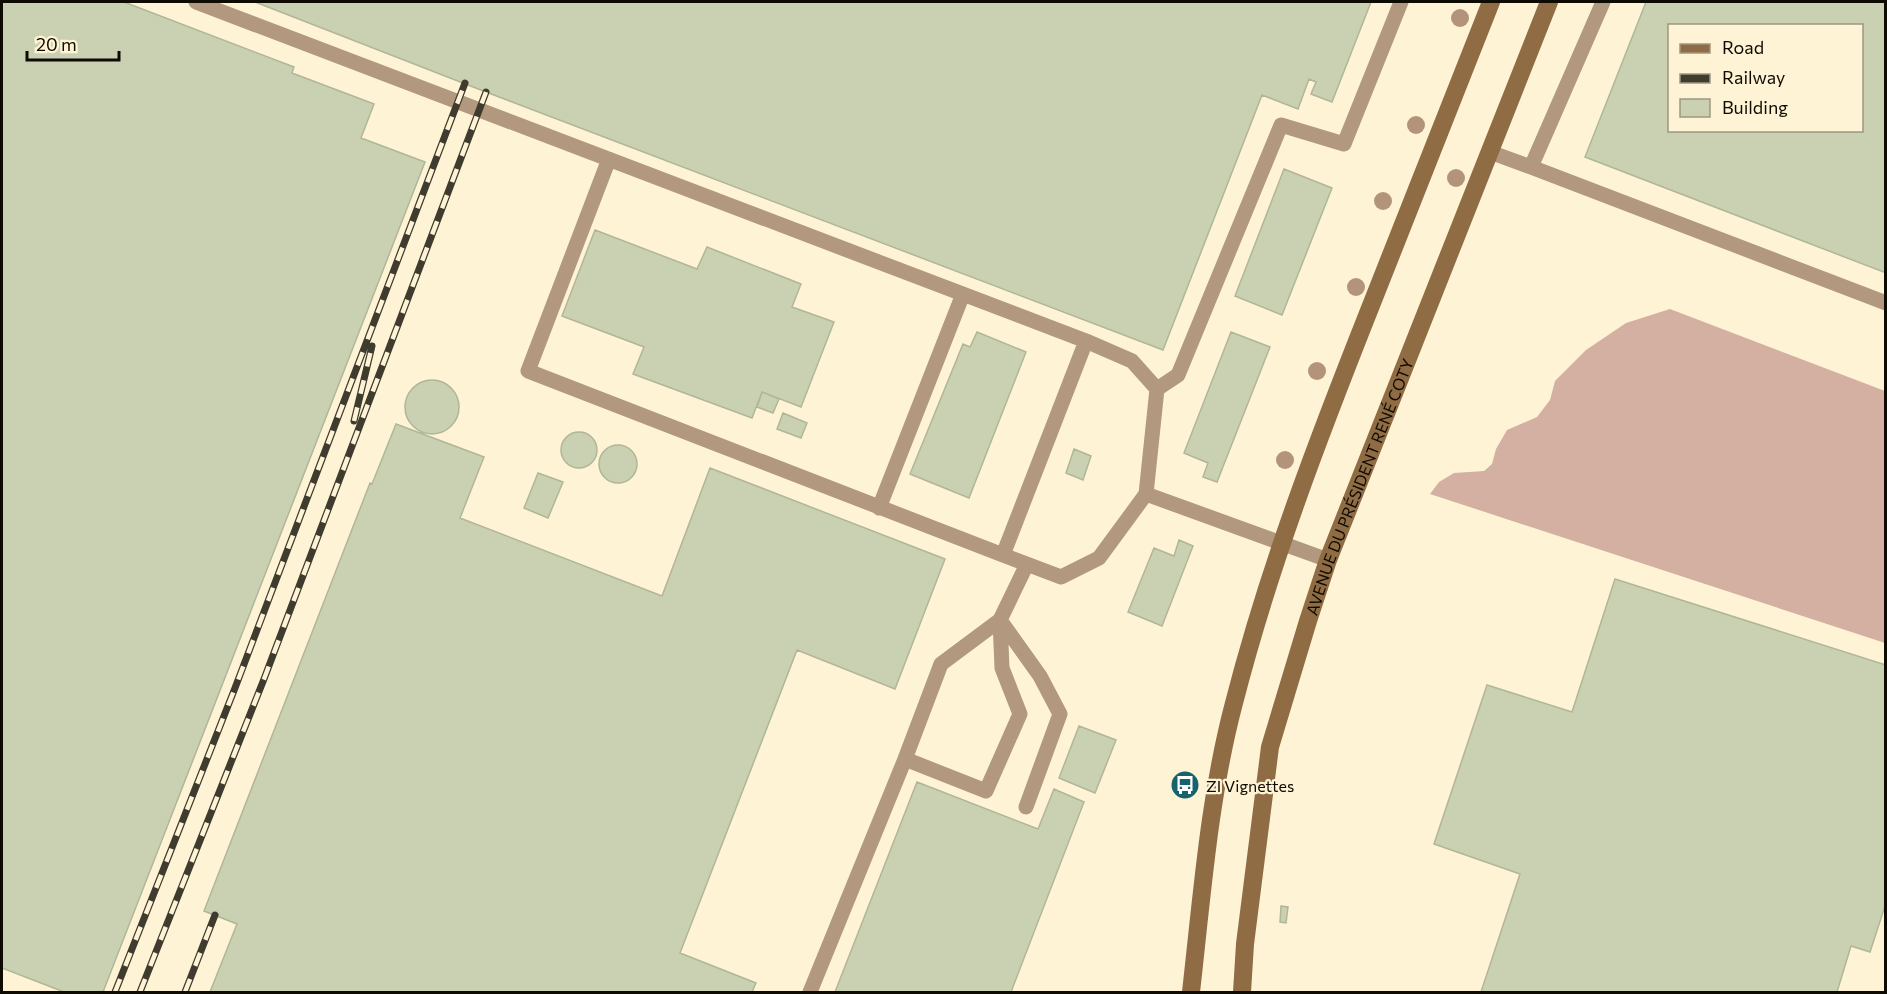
<svg xmlns="http://www.w3.org/2000/svg" width="1887" height="994" font-family="Commissioner,sans-serif">
<style>
.forest{fill:#d3b0a1}
.building{fill:#cad1b2;stroke:#b0b697;stroke-width:1.5;fill-rule:evenodd}
.lines{fill:none;stroke-linecap:round;stroke-linejoin:round}
.lane{stroke:#b2987e;stroke-width:15}
.secondary{stroke:#906c44;stroke-width:18}
.rail-casing{stroke:#3f3b2e;stroke-width:7}
.rail{stroke:#fef4d5;stroke-width:4.5;stroke-dasharray:14;stroke-linecap:butt}
.tree{fill:#b3947a}
.labels{text-anchor:middle;dominant-baseline:central;stroke-width:4.5;stroke-linejoin:round;paint-order:stroke}
.street-label{font-size:16px;fill:#0e0b03;stroke:#fef4d5}
.poi-label{font-size:16px;fill:#0e0b03;stroke:#fef4d5;text-anchor:start}
</style>
<rect width="100%" height="100%" fill="#fef4d5"/>
<path class="forest" d="M1670,309L1885,391V643L1430,494L1439,482L1454,473L1484,471L1492,464L1496,449L1507,430L1537,417L1550,400L1555,381L1586,350L1626,323Z"/>
<path class="building" d="M2,2H124L294,67L292,73L374,104L361,138L425,162L103,992H64L2,968Z
M255,2H1371L1332,102L1311,94L1316,82L1309,79L1298,109L1262,95L1163,350L486,92Z
M1646,2H1886V273L1585,157ZM1670,26H1862V130H1670Z
M1284,169L1332,188L1282,315L1235,296Z
M595,230L697,269L707,247L801,284L792,307L834,322L801,407L762,392L752,418L633,374L644,347L562,316Z
M977,332L1026,352L969,498L910,474L963,344L970,347Z
M1231,332L1270,347L1217,482L1203,477L1208,463L1184,453Z
M405 407a27 27 0 1 1 54 0a27 27 0 1 1-54 0Z
M762,392L779,399L773,413L757,407Z
M783,413L807,423L801,438L777,429Z
M396,424L484,457L460,518L662,596L710,468L945,559L895,689L797,650L680,953L756,983L752,992H210L237,924L204,911L370,483L372,484Z
M561 450a18 18 0 1 1 36 0a18 18 0 1 1-36 0Z
M599 464a19 19 0 1 1 38 0a19 19 0 1 1-38 0Z
M1074,449L1091,456L1083,480L1066,473Z
M538,473L563,482L548,518L524,508Z
M1179,540L1193,546L1162,626L1128,612L1154,548L1174,556Z
M1615,579L1886,665V903L1870,952L1851,946L1837,992H1481L1520,874L1434,844L1487,685L1572,712Z
M1079,726L1116,740L1095,793L1059,778Z
M1180,779H1187L1186,795H1179Z
M917,782L1038,829L1054,789L1084,802L1011,992H835Z
M1281,906L1288,907L1286,923L1280,922Z"/>
<g class="lines">
<path class="lane" d="M196,2L1086,341
M1603,2L1531,167L1886,303
M1490,152L1531,167
M609,159L528,371L1003,555
M1157,389L1178,375L1281,125L1344,144L1401,2
M1146,494L1099,558L1061,577L1003,555L1086,341L1132,361L1157,389L1146,494L1328,560
M879,508L963,294
M1000,620L1040,676L1060,714L1026,807
M905,759L986,791L1020,714L1002,668L1000,620
M810,992L905,759L941,664L1000,620L1027,564"/>
<g class="secondary">
<path d="M1191,992C1202,896 1209,797 1234,703C1269,566 1320,434 1372,303C1412,202 1452,102 1491,2"/>
<path id="s1" d="M1242,992L1245,944L1270,747L1308,621L1328,560L1549,2"/>
</g>
<g class="rail-casing">
<path id="rail" d="M354,421L372,346
M115,992L235,688L465,83
M140,992L264,679L486,92
M185,992L215,915"/>
</g>
<use href="#rail" class="rail"/>
</g>
<g class="tree">
<circle cx="1460" cy="18" r="9"/>
<circle cx="1416" cy="125" r="9"/>
<circle cx="1456" cy="178" r="9"/>
<circle cx="1383" cy="201" r="9"/>
<circle cx="1356" cy="287" r="9"/>
<circle cx="1317" cy="371" r="9"/>
<circle cx="1285" cy="460" r="9"/>
</g>
<defs>
<g id="bus-disc" transform="scale(1.5)"><circle r="9.5" fill="#18626f" stroke="#fef4d5"/><path d="M-5-6H5V4H4V6H2V4H-2V6H-4V4H-5ZM-3.5-4V0h7V-4ZM-3.5 1.2v1.5H-2V1.2ZM2 1.2v1.5H3.5V1.2Z" fill="#fff"/></g>
</defs>
<g fill-rule="evenodd">
<use href="#bus-disc" x="1185" y="785"/>
</g>
<g class="labels">
<g class="street-label">
<text stroke="none"><textPath href="#s1" startOffset="522">AVENUE DU PRÉSIDENT RENÉ COTY</textPath></text>
</g>
<g class="poi-label">
<text x="1206" y="785">ZI Vignettes</text>
</g>
</g>
<rect width="1887" height="994" fill="none" stroke="#0e0b03" stroke-width="6"/>
<rect x="1668" y="24" width="195" height="108" fill="#fef4d5" stroke="#9e9781" stroke-width="1.5"/>
<rect x="1680" y="44" width="30" height="9" fill="#906c44" stroke="#9e9781" stroke-width="1.5"/>
<text x="1722" y="54" font-size="18" fill="#0e0b03">Road</text>
<rect x="1680" y="74" width="30" height="9" fill="#3f3b2e" stroke="#9e9781" stroke-width="1.5"/>
<text x="1722" y="84" font-size="18" fill="#0e0b03">Railway</text>
<rect x="1680" y="99" width="30" height="18" fill="#cad1b2" stroke="#9e9781" stroke-width="1.5"/>
<text x="1722" y="114" font-size="18" fill="#0e0b03">Building</text>
<path d="M27 51v9h92v-9" fill="none" stroke="#0e0b03" stroke-width="3"/>
<text x="36" y="51" font-size="18" fill="#0e0b03" stroke="#fef4d5" stroke-width="4.5" paint-order="stroke">20 m</text>
</svg>
